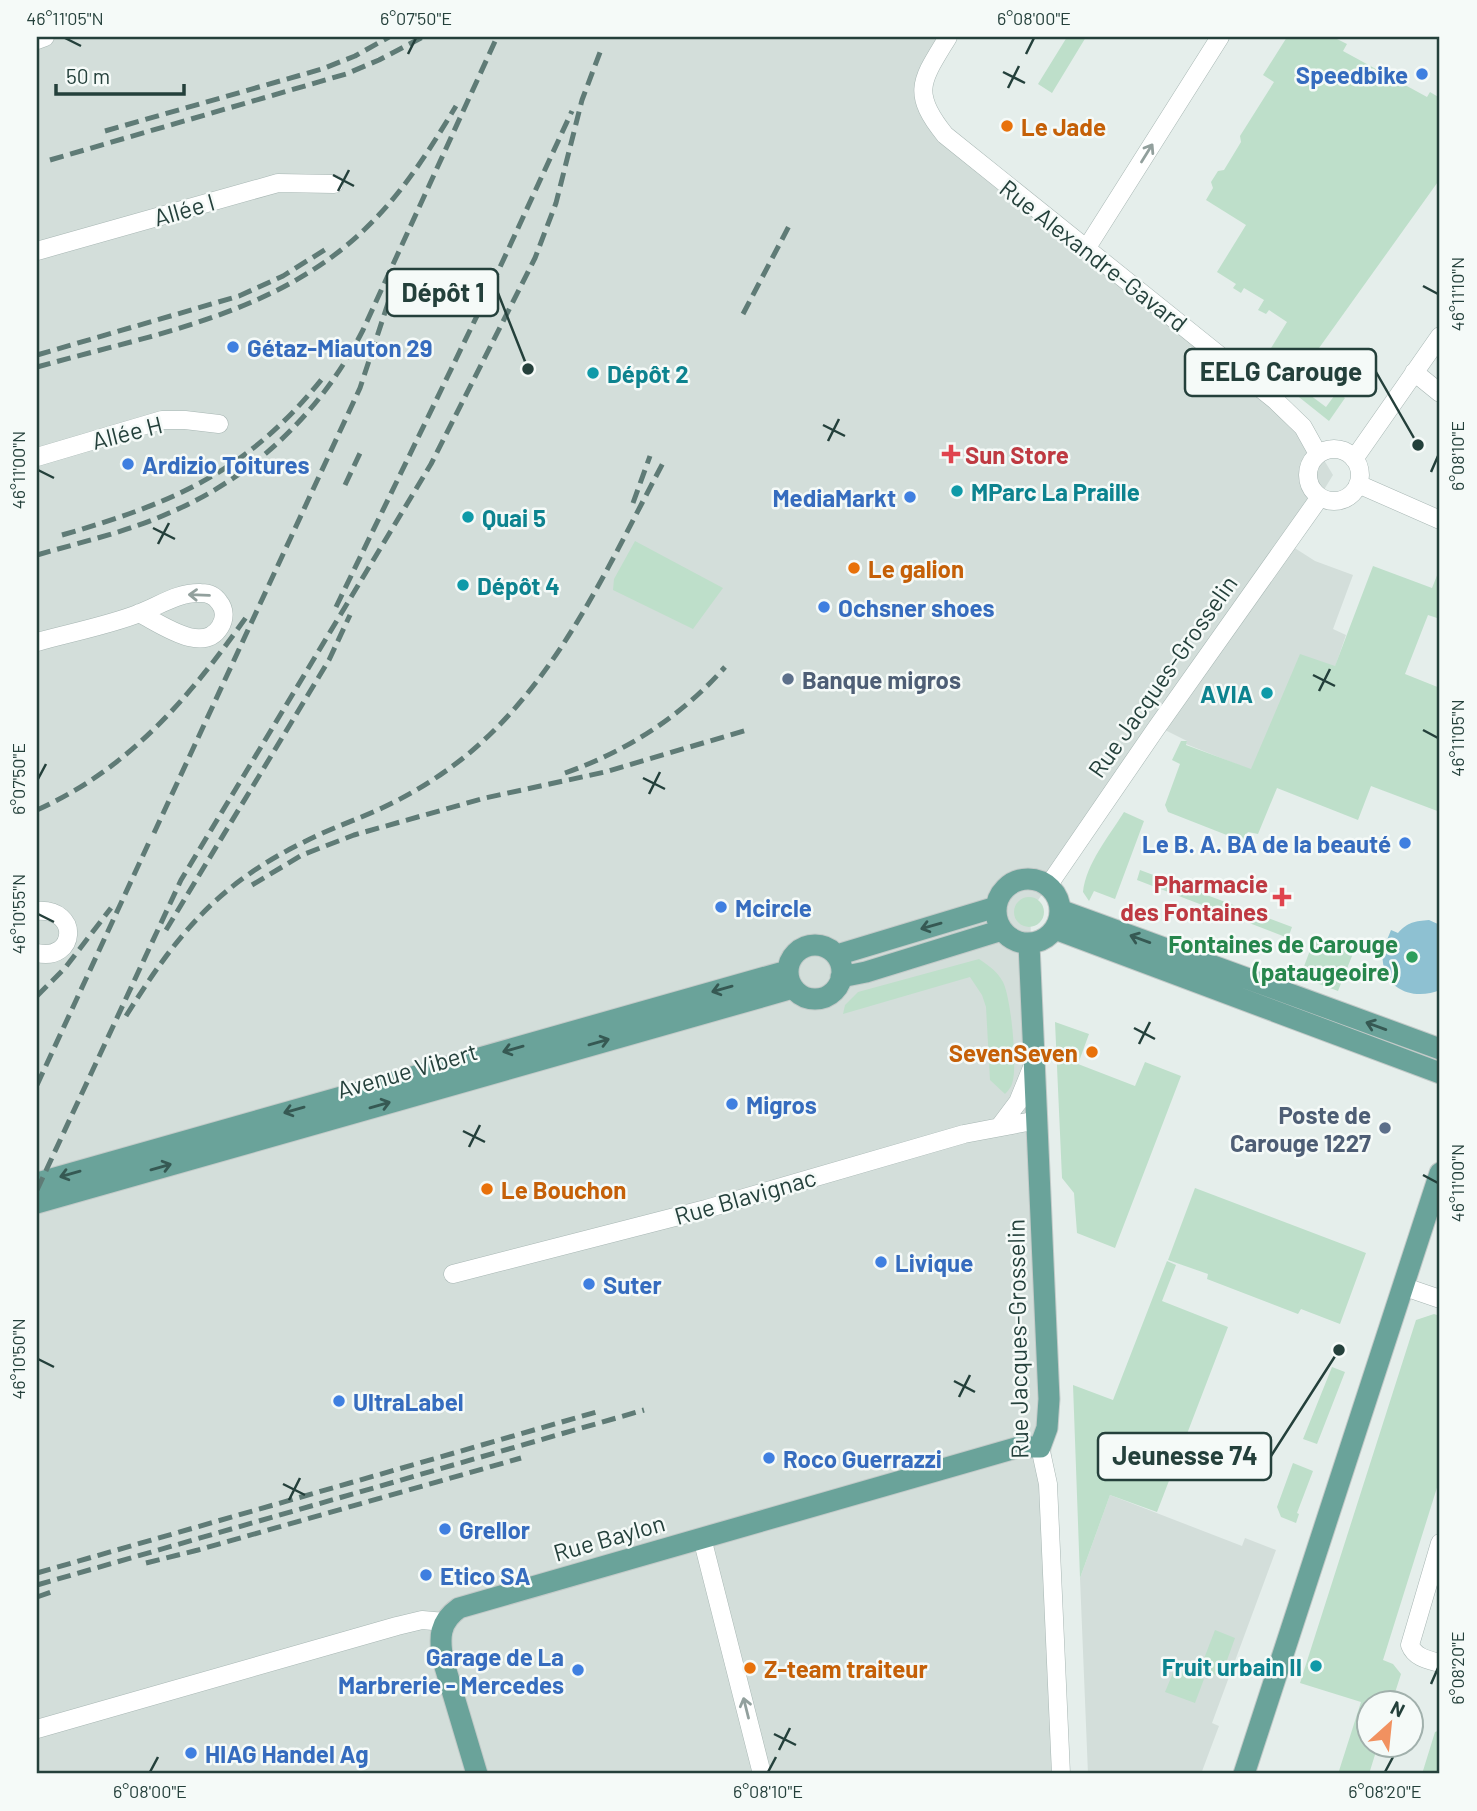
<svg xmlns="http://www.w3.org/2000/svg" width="1477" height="1811" font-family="Barlow,sans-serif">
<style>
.built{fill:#d3deda}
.green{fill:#bedfca}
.water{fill:#8ec1d2}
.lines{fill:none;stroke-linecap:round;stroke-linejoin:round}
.minor-casing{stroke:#a7b6b3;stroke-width:19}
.major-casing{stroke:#c2cac8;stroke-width:23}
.minor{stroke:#fff;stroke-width:18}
.major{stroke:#6aa39a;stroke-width:21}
.rail{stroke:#5f7b76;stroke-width:5;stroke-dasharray:14 7;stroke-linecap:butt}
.oneway{stroke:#92a09d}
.oneway2{stroke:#365953}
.ticks{fill:none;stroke:#24403b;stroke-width:2.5}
.shop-dot{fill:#3f7fe0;stroke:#f5faf8;stroke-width:2.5}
.food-dot{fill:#e8710a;stroke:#f5faf8;stroke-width:2.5}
.culture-dot{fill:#0f9aa8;stroke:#f5faf8;stroke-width:2.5}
.health-dot{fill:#e0444e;stroke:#f5faf8;stroke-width:2.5}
.service-dot{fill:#5c6f8a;stroke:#f5faf8;stroke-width:2.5}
.leisure-dot{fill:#2e9e5b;stroke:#f5faf8;stroke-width:2.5}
.labels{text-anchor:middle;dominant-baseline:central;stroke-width:5;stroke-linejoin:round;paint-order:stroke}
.shop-label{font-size:24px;font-weight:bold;fill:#366cbe;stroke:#f5faf8;text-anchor:start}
.food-label{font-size:24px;font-weight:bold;fill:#c56008;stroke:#f5faf8;text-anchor:start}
.street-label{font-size:24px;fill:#24403b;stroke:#f5faf8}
.culture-label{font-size:24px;font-weight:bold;fill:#0d838f;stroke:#f5faf8;text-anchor:start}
.health-label{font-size:24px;font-weight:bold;fill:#be3a42;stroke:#f5faf8;text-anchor:start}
.service-label{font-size:24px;font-weight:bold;fill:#4e5e75;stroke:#f5faf8;text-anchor:start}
.leisure-label{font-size:24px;font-weight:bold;fill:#27864d;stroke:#f5faf8;text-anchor:end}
.leader{fill:none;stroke:#24403b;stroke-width:2.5}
.callout-dot{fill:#24403b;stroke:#f5faf8;stroke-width:2.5}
.callout{fill:#f5faf8;stroke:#24403b;stroke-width:2.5}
.callout-label{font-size:26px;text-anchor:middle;font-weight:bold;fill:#24403b}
.neatline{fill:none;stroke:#24403b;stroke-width:2.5}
.ticks-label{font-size:18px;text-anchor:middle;fill:#24403b}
</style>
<rect width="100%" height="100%" fill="#e5eeeb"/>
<path class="built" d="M37,37H948L926,101L947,136L1301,422L1333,475L1290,545L1315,561L1353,575L1333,629L1346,635L1335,667L1251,770L1186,744L1187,741L1157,726L1030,912L1064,1774H37Z
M1110,1495L1242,1546L1245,1538L1276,1550L1212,1723L1219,1726L1201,1774H1088L1080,1578Z"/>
<path class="green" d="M1067,37H1086L1052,93L1038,84Z
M1287,37H1333L1347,44L1343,51L1427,97L1430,92L1440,98V179L1294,383L1326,407L1337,392L1345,398L1329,421L1260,366L1287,322L1269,310L1266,314L1258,310L1264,300L1244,288L1241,293L1233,288L1236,284L1217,272L1246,225L1206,200L1213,188L1211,182L1218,171L1224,170L1241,142L1240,136L1274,82L1263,75Z
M635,541L723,588L693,629L613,590L614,579Z
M1373,566L1432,588L1440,568V619L1428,615L1405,674L1440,688V812L1371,786L1358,820L1277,788L1258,834L1248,832L1242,841L1168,812L1165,805L1180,764L1172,760L1181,741H1187L1186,745L1251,769L1300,654L1335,666Z
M1124,812L1144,821L1115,899L1094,891L1089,901L1083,892C1086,864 1109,836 1124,812Z
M1140,870L1292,927L1288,938L1137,880Z
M1014 912a15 15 0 1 1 30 0a15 15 0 1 1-30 0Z
M1315,937L1354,951L1338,991L1300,977Z
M979,959C989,966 997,971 1003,982C1011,998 1017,1062 1013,1080C1012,1086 1009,1090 1005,1094L990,1080L986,1007L982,995L970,977L843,1014L845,1005L858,992Z
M1055,1022L1089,1034L1078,1064L1135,1086L1145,1062L1181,1076L1115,1248L1077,1233L1074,1193L1062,1178Z
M1195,1188L1366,1253L1340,1324L1301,1309L1298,1314L1207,1279L1208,1274L1168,1260Z
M1167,1261L1176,1265L1162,1301L1228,1327L1157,1512L1110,1495L1080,1578L1073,1385L1113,1400Z
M1434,1314L1440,1316V1478L1383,1660L1393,1664L1401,1674L1392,1702H1368V1744L1378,1745L1369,1774H1338L1361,1702L1300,1683L1416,1320Z
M1332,1367L1345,1372L1317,1444L1303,1439Z
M1293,1463L1313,1471L1297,1513L1299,1514L1296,1523L1281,1517L1277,1507Z
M1215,1630L1235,1638L1221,1677L1200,1669Z
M1175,1668L1204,1679L1195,1703L1165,1692Z
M1440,1730V1774H1422L1435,1732Z"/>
<path class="water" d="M1429,920L1440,925V990C1417,1000 1387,992 1383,963C1381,951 1387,941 1391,930L1398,933C1408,922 1415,921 1429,920Z"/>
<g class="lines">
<g class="minor-casing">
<path id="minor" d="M948,37C922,80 910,92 945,135L1275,400L1303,427L1318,454
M37,40L45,37
M1086,249L1220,37
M37,251L278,183L334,184
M1414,372L1440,393
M1308 475a26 26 0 1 1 52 0a26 26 0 1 1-52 0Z
M37,457L162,420H185L219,424
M1354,459L1440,336
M1358,484L1440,520
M37,642C69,633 110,625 140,613C160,605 179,592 201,593C208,593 215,596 219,602C225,609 225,619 220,627C203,655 161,624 139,613
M1048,886L1155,730L1320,497
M37,911C81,908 76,962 37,953
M1000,1126L1018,1102L1033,1065
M453,1274L706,1209L964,1134L1038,1120
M1402,1286L1440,1299
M1040,1447L1048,1484L1061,1774
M702,1538L762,1774
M1440,1543L1410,1645C1415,1658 1429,1660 1440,1663
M37,1729L397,1626L422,1620L445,1622"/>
</g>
<g class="major-casing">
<path id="major" d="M996 911a32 32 0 1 1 64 0a32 32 0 1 1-64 0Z
M1060,910L1440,1049
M1055,929L1440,1073
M788 972a27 27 0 1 1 54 0a27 27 0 1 1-54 0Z
M837,955L996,907
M841,977L866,972L1002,930
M37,1183L787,971
M37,1203L793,988
M477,1774L443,1660C439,1638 439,1622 459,1608L1019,1447H1040L1047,1428L1049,1399L1029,944
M1244,1774L1440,1173"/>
</g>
<use href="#minor" class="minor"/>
<use href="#major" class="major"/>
<path class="rail" d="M105,131L322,69L355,56L389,37
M50,160L346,74L379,60L423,37
M743,314L789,226
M37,355L239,296L283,276L326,249
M37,367C150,335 275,315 364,230C402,194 429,151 456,106
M345,485L361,451
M633,503L650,456
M62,535C173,503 247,472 322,379
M37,555C81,542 127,532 169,513C254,477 321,412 363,330L497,37
M336,607L489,291L572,111
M565,773C627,751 682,716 725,667
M37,810C130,768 189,698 247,616
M154,833L360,388L396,279
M252,885L302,855L354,835L485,798L605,772L747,730
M166,930L329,660L350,615
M37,996L65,968L111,908
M126,1016C176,936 216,885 304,842C329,829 356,820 382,808C412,794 441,776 467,755C559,679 608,566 663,463
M37,1085L151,838
M37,1190L181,880L431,464L535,258L556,203L582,100L602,47
M146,1563L198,1550L521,1458
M37,1573L600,1411
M37,1585L644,1410
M37,1597L51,1592"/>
</g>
<defs><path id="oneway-shaft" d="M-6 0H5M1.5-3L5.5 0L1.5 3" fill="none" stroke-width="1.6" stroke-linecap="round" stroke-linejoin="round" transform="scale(1.75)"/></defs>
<g class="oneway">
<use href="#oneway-shaft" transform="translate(1147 153) rotate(-58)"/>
<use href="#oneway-shaft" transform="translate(199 595) rotate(-178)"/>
<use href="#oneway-shaft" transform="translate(746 1708) rotate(-104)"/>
</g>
<g class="oneway2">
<use href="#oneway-shaft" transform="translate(931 926) rotate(164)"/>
<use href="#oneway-shaft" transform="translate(1140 939) rotate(-160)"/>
<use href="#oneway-shaft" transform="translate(722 989) rotate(164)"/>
<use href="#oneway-shaft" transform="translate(1376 1026) rotate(-160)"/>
<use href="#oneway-shaft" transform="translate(599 1042) rotate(-16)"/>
<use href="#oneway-shaft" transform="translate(513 1049) rotate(164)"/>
<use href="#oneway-shaft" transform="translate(380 1105) rotate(-16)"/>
<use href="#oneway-shaft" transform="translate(294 1110) rotate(164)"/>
<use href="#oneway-shaft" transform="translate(161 1167) rotate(-16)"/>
<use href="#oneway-shaft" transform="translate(70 1174) rotate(164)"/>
</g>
<path class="ticks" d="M65,38L81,46M408,54L416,38M1026,54L1034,38M1003,72L1025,83M1008,88L1019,66M333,175L354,186M338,191L349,170M1423,286L1438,294M823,425L845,436M828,441L839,419M38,470L54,478M1431,472L1438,456M153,528L175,539M158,544L169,523M1313,675L1335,686M1319,691L1330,669M1423,730L1438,738M643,778L665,789M38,779L46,764M649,794L660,772M38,914L54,922M1134,1028L1155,1039M1139,1044L1150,1022M463,1131L485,1142M469,1147L480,1125M1423,1175L1438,1183M38,1359L54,1367M954,1381L975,1392M959,1397L970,1375M283,1484L305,1495M289,1500L300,1478M1431,1684L1438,1668M774,1734L796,1745M779,1750L790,1728M150,1772L158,1757M768,1772L776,1757M1385,1772L1393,1757"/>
<g class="shop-dot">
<circle cx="1422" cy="74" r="7"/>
<circle cx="233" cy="347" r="7"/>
<circle cx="128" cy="464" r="7"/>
<circle cx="910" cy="497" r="7"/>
<circle cx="824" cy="607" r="7"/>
<circle cx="1405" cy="843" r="7"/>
<circle cx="721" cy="907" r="7"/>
<circle cx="732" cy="1104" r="7"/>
<circle cx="881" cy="1262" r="7"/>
<circle cx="589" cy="1284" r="7"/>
<circle cx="339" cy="1401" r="7"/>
<circle cx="769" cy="1458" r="7"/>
<circle cx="445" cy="1529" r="7"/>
<circle cx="426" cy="1575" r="7"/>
<circle cx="578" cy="1670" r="7"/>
<circle cx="191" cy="1753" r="7"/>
</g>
<g class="food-dot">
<circle cx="1007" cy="126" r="7"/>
<circle cx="854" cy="568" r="7"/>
<circle cx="1092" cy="1052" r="7"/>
<circle cx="487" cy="1189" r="7"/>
<circle cx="750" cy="1668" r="7"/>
</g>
<g class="culture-dot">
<circle cx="593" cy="373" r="7"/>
<circle cx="957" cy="491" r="7"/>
<circle cx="468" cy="517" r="7"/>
<circle cx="463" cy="585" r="7"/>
<circle cx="1267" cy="693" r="7"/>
<circle cx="1316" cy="1666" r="7"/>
</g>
<g class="health-dot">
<path d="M947.5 443.5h7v7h7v7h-7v7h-7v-7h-7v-7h7z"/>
<path d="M1278.5 886.5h7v7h7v7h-7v7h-7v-7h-7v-7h7z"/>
</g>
<g class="service-dot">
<circle cx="788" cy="679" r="7"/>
<circle cx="1385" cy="1128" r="7"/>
</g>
<circle class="leisure-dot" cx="1412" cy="957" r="7"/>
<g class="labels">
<g class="shop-label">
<text x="1408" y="74" text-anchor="end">Speedbike</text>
<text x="247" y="347">Gétaz-Miauton 29</text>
<text x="142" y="464">Ardizio Toitures</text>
<text x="896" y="497" text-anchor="end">MediaMarkt</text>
<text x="838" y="607">Ochsner shoes</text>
<text x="1391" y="843" text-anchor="end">Le B. A. BA de la beauté</text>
<text x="735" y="907">Mcircle</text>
<text x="746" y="1104">Migros</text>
<text x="895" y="1262">Livique</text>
<text x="603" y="1284">Suter</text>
<text x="353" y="1401">UltraLabel</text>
<text x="783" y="1458">Roco Guerrazzi</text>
<text x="459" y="1529">Grellor</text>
<text x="440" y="1575">Etico SA</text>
<text x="564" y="1656" text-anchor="end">Garage de La<tspan x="564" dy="28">Marbrerie - Mercedes</tspan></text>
<text x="205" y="1753">HIAG Handel Ag</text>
</g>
<g class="food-label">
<text x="1021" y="126">Le Jade</text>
<text x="868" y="568">Le galion</text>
<text x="1078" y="1052" text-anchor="end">SevenSeven</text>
<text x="501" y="1189">Le Bouchon</text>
<text x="764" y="1668">Z-team traiteur</text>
</g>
<g class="street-label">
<text transform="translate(184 209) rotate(-16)">Allée I</text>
<text transform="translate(1094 255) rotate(38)">Rue Alexandre-Gavard</text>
<text transform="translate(127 432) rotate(-14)">Allée H</text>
<text transform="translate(1162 676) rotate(-55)">Rue Jacques-Grosselin</text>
<text transform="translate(407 1070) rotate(-16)">Avenue Vibert</text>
<text transform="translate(745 1196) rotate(-16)">Rue Blavignac</text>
<text transform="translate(1017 1339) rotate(-91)">Rue Jacques-Grosselin</text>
<text transform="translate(609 1537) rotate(-16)">Rue Baylon</text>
</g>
<g class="culture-label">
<text x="607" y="373">Dépôt 2</text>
<text x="971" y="491">MParc La Praille</text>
<text x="482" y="517">Quai 5</text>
<text x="477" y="585">Dépôt 4</text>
<text x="1253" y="693" text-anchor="end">AVIA</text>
<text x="1302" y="1666" text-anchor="end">Fruit urbain II</text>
</g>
<g class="health-label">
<text x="965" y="454">Sun Store</text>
<text x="1268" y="883" text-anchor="end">Pharmacie<tspan x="1268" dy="28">des Fontaines</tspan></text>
</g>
<g class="service-label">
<text x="802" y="679">Banque migros</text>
<text x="1371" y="1114" text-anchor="end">Poste de<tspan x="1371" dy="28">Carouge 1227</tspan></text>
</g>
<g class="leisure-label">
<text x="1398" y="943">Fontaines de Carouge<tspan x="1398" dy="28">(pataugeoire)</tspan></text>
</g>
</g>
<path class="leader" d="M528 369L498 293M1418 445L1376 372M1339 1350L1271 1456"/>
<g class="callout-dot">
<circle cx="528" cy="369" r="7"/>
<circle cx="1418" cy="445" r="7"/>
<circle cx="1339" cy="1350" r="7"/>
</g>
<g class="callout">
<rect x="387" y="269" width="111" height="47" rx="7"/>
<rect x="1185" y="349" width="191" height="47" rx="7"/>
<rect x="1098" y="1433" width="173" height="47" rx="7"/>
</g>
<g class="callout-label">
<text x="443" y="302">Dépôt 1</text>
<text x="1281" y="381">EELG Carouge</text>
<text x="1185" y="1465">Jeunesse 74</text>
</g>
<rect width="1477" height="1811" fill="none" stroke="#f5faf8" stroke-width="77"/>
<g transform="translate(1390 1724) rotate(27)"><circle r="33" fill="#f5faf8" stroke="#a1b0ac" stroke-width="2"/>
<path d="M0-5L12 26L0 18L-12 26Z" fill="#f19160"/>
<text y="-10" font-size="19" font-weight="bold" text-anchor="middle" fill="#24403b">N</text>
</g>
<path d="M56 84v10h128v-10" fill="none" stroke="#24403b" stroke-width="3.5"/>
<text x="66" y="84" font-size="21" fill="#24403b" stroke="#f5faf8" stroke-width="5" paint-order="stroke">50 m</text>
<rect x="38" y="38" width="1400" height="1734" class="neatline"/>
<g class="ticks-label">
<text x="65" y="25">46°11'05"N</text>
<text x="416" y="25">6°07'50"E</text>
<text x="1034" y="25">6°08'00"E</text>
<text transform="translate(1458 294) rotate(-90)" y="6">46°11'10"N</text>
<text transform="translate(1458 456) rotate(-90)" y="6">6°08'10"E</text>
<text transform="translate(19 470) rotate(-90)" y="6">46°11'00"N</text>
<text transform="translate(1458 738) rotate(-90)" y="6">46°11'05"N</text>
<text transform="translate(19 779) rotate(-90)" y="6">6°07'50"E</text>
<text transform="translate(19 914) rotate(-90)" y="6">46°10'55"N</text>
<text transform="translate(1458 1183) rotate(-90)" y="6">46°11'00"N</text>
<text transform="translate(19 1359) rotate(-90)" y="6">46°10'50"N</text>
<text transform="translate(1458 1668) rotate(-90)" y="6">6°08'20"E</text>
<text x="150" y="1798">6°08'00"E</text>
<text x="768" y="1798">6°08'10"E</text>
<text x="1385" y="1798">6°08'20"E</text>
</g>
</svg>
